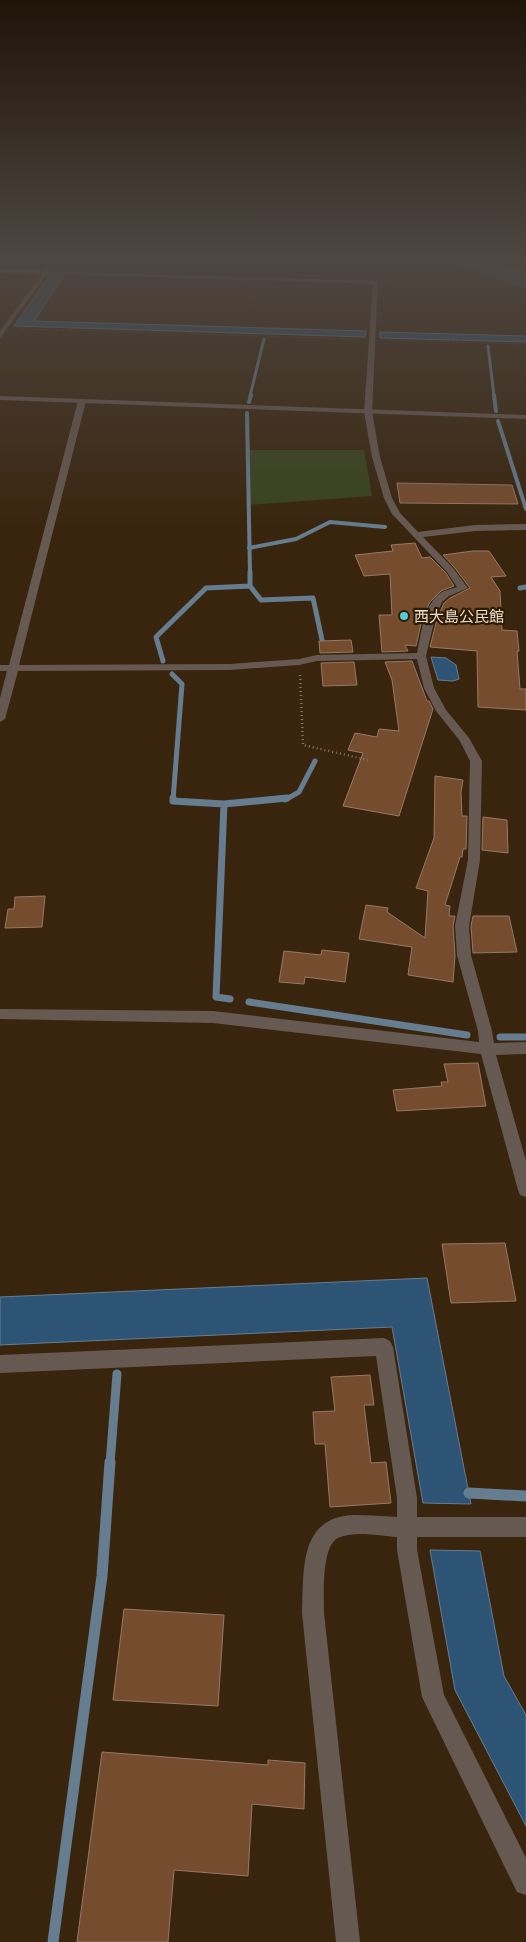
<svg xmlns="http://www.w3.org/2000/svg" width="526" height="1942" font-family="'Space Grotesk','Noto Sans JP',sans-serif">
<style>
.green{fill:#38441f}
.water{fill:#2d5474;stroke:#667d8f}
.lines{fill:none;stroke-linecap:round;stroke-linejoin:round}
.stream-far5{stroke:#667d8f;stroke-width:3}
.stream-far4{stroke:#667d8f;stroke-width:4}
.stream-far3{stroke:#667d8f;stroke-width:5}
.stream-far2{stroke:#667d8f;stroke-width:7}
.stream-far1{stroke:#667d8f;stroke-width:9}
.stream{stroke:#667d8f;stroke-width:11}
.river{fill:#2d5474;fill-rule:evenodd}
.building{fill:#754c2e;stroke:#967965}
.path-far1{stroke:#867562;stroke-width:1;stroke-dasharray:0.5 2;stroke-linecap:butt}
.path{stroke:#867562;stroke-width:2.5;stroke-dasharray:1 3;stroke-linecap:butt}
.minor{fill:#665951;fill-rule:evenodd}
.tertiary{fill:#665951;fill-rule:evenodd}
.poi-dot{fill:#53cbdb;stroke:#2f1b04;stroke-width:2}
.labels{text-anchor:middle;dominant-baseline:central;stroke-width:4.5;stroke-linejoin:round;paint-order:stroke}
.far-poi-label{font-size:15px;fill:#eaddcf;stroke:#2f1b04;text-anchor:start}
</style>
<rect width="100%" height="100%" fill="#39250e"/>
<path class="green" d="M247,450H364L372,496L247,505Z"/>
<path class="water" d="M50,275H64L34,321L366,331L365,337L14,326Z
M380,332L526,336V342L380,338Z
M431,657L446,658L456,665L459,679L453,681L438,680Z
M427,1278L471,1504L423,1503L392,1327L0,1345V1297Z
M430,1550L480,1551L504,1676L526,1715V1826L455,1690Z"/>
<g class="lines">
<path class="stream-far5" d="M488,346L494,396
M250,396L264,339"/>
<path class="stream-far4" d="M494,395L496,411
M249,402L251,395
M247,413L250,573
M498,421L526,509
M249,548L296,539L330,522L385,527"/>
<path class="stream-far3" d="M250,586L261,600L313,598L324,649
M520,588L526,587
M163,661L156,637L206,588L250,586V572
M172,674L182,684L173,800
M285,800L299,792L315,761"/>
<path class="stream-far2" d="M173,798V801L224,804
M230,999L216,997L224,804L287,798
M249,1002L467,1035
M500,1037H526"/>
<path class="stream-far1" d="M110,1464L117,1374"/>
<path class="stream" d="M469,1493L526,1496
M53,1942L102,1576L110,1462"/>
<path class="river" d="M446,258H470L526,278V289L448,261Z"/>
</g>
<path class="building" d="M397,483L512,485L518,504L400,503Z
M415,543L422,558L430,557L446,573L454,586L441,591L430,602L422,619L416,646L405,645L408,651L382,652L379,615H392L390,574L364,576L355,555L393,551L391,545Z
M473,551H489L506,576L491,577L500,591L502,630L517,631L519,651H517L520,689H526V710L478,707L477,651L430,647L437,619L444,603L450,598L470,588L454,567L443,555Z
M351,640L353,652L320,653L319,641Z
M412,661L427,701H429L433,709L399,816L343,806L363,753L348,750L355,733L377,737L379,729L399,731L392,680L385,662Z
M354,662L357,685L323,686L321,663Z
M435,776L463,780L461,792L462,816H467L466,849H463L462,857H460L445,905L450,906L449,916H455L453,926L455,956L453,982L408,975L412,947L359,939L366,905L388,908L387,912L425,938L428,891L416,888L434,838Z
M483,817L507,820L508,853L482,850Z
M45,896L42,927L5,928L8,909H14L15,897Z
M473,916H509L517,952L473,953L471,926Z
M322,950L349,953L345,982L305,977L304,984L279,982L284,951L321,955Z
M478,1063L486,1106L397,1111L393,1090L442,1086L441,1082H448L444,1064Z
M505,1243L516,1301L451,1303L442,1244Z
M370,1375L374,1405H364L371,1463L386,1462L391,1503L330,1507L325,1444H315L313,1412L335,1411L331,1377Z
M124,1609L224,1615L218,1706L113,1700Z
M102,1752L268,1765V1760L305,1763L304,1809L252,1804L248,1876L174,1870L168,1942H77Z"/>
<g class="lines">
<path class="path-far1" d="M436,258L470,271
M387,282L508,284
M21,329L360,339
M386,340L526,344"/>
<path class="path" d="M300,675L303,745L368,760"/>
<path class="minor" d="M53,258H59L50,271L378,281L372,412L380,457L392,498L400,513L418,532L475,525L526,524V530L475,531L423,537L453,568L468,588L449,596L442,602L435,618L426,656L434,688L446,710L469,738L482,761L480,860L469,926L471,955L492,1031L494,1043L526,1042V1054L496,1055L526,1161V1197L520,1195L518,1190L481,1054L213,1023L0,1019V1009L213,1011L479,1042L478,1031L457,955L455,926L468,860L470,761L460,741L436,711L424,688L417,659L317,661L299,665L230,670L18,671L5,719L0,722V698L7,671H0V665H9L78,401L82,399L86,401L19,665L230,664L299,659L317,655L417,653C421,634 424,603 442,592C447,590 453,588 457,587L447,572L392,514L384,498L372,457L364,412L373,284L47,274L0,338V331L42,274L0,273V269L44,271Z
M473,258H482L526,274V278Z
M384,1338L390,1341L393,1347L417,1498V1517H526V1537H417V1550L444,1695L526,1858V1895L517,1892L422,1697L397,1550V1537C380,1536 354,1530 338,1538C321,1546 324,1596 324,1613L360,1942H336L302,1613C304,1571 298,1517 354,1515C368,1515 383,1516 397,1517V1498L376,1356L0,1373V1355Z"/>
<path class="tertiary" d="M0,396L526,415V419L0,400Z"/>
</g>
<linearGradient id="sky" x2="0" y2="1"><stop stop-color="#1f1408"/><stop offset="0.49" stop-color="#4e4641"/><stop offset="1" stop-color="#4e4641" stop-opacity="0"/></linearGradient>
<rect width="526" height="530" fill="url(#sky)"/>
<circle class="poi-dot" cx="404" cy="616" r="5"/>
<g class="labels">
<g class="far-poi-label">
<text x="414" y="616">西大島公民館</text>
</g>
</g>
</svg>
